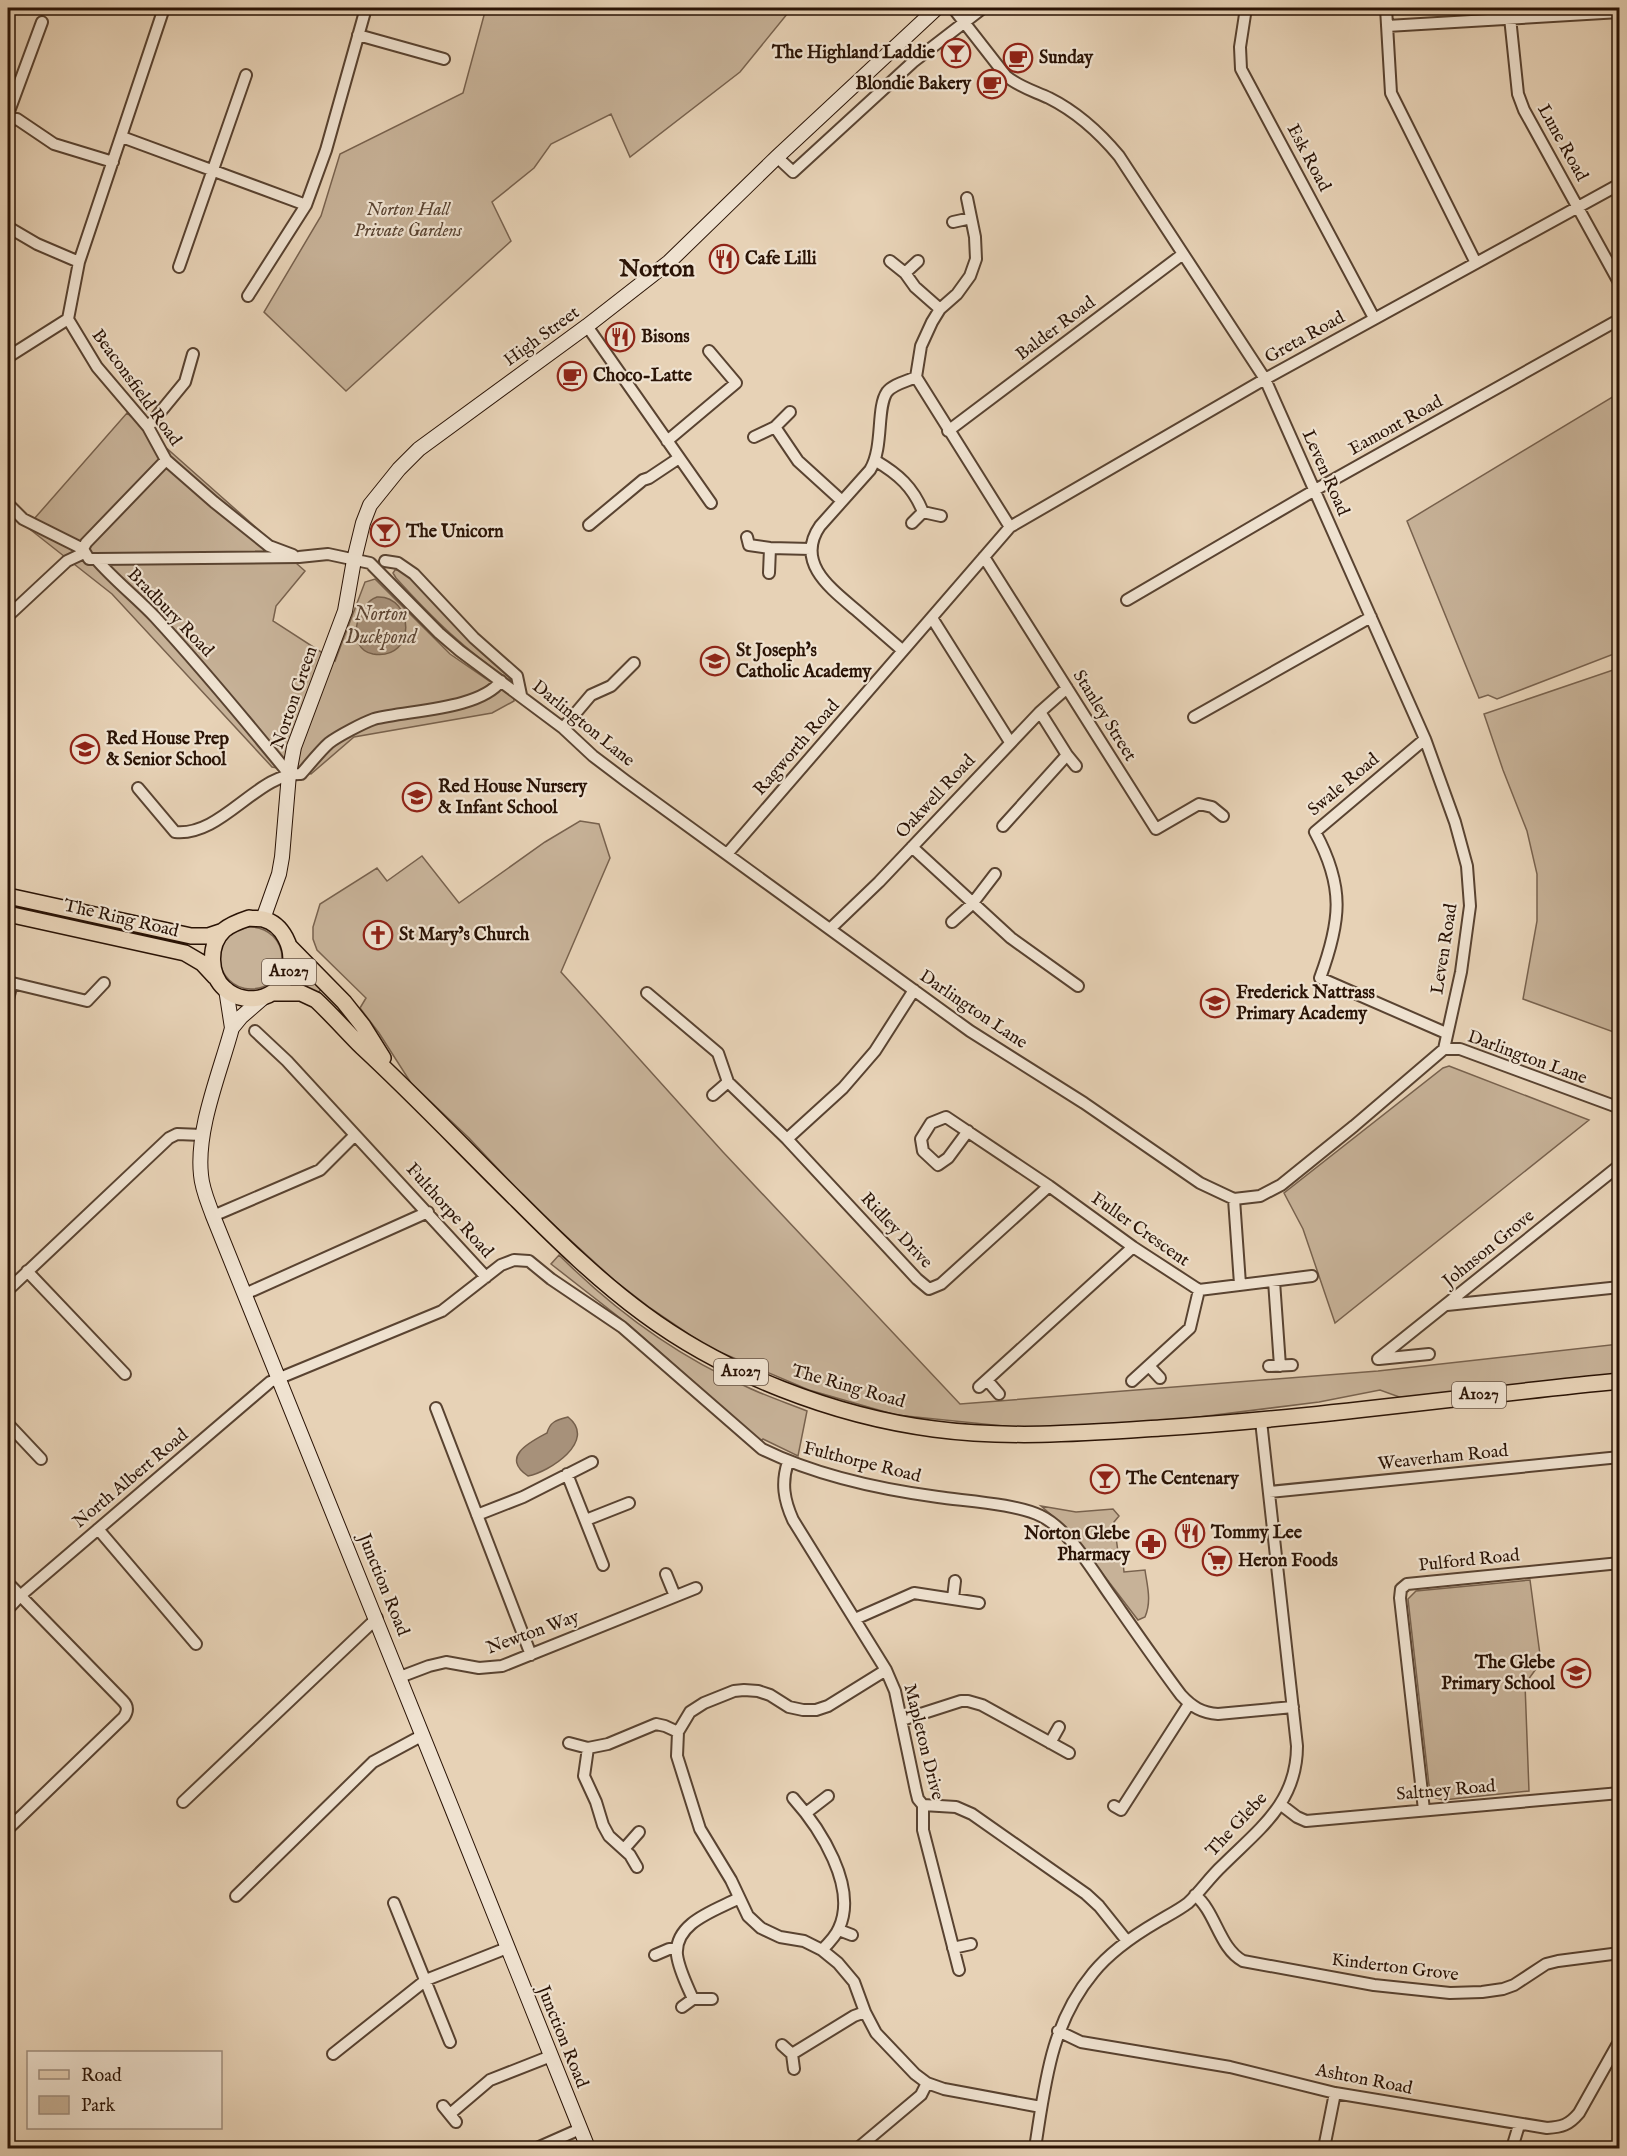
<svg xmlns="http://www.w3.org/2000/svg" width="1627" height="2156" font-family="'IM FELL English',serif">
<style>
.green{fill:#c7b298;stroke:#78624e;stroke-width:1.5}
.water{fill:#a7917a;stroke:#755f4b;stroke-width:1.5}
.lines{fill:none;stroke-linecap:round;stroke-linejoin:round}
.street-casing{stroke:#594331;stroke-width:14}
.secondary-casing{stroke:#2a1305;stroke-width:16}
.primary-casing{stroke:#2a1305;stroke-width:18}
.street{stroke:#efe2d0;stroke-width:10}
.secondary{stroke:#efe2d0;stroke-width:14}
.primary{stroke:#e7d2b6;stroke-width:15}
.labels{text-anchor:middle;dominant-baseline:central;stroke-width:4.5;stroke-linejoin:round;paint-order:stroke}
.shield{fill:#efe2d0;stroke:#655142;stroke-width:1.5}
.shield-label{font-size:16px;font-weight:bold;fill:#2a1305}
.poi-label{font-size:18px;font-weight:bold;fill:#2a1305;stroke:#efe2d0;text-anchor:start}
.street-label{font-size:18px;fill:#2a1305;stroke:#efe2d0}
.park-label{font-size:18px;font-style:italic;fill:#594331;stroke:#efe2d0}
.water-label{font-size:20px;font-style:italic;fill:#5c4534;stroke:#efe2d0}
.district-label{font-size:24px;font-weight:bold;fill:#2a1305;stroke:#efe2d0}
</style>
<rect width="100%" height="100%" fill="#e7d2b6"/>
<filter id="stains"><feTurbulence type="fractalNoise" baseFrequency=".00333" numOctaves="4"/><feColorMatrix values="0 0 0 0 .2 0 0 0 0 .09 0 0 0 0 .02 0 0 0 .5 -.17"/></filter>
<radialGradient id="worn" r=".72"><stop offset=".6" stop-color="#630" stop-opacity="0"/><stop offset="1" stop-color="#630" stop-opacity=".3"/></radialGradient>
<path class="green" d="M486,8H792L740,72L630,157L611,114L551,144L534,168L492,202L511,241L346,391L264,312L321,216L340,154L463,93Z
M1619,393V652L1497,699L1488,695L1479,698L1407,521Z
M127,413L305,571L276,606L273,621L335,661L365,582L375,579L450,654L514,698V701L492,713L354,737L311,774L272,767L112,594L27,527Z
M395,570H402L410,576L510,676L511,681C464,649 434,620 396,578L393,573Z
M1619,668H1620L1619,1034L1523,999L1537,921V874L1527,831L1503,770L1484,714Z
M580,821L599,824L610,858L561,972L723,1152L960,1404L1378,1371L1619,1344V1377L1477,1389L1402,1398L1380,1390L1319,1402L1175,1420L1033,1429L896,1415L809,1390L708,1347L649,1307L614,1280L533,1206L469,1138L411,1083L379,1033L360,1008L366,998L317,950L313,939V927L320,904L377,868L387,881L422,856L459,903L545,842Z
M220 958a31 31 0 1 1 62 0a31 31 0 1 1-62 0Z
M300,966L322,988L318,993L295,981Z
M1449,1066L1589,1120L1335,1323L1303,1229L1284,1193L1443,1068Z
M559,1255C612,1308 677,1356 747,1387C766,1396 787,1403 807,1411L798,1456L763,1439L761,1441L629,1325L551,1264Z
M1041,1506L1076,1512L1113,1509L1119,1516L1114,1522L1118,1552H1122L1124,1572L1145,1570C1147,1585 1152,1601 1145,1617L1138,1620L1070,1531Z
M1530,1580L1541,1662L1525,1684L1529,1791L1443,1800L1432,1797L1429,1785L1408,1599L1416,1591Z"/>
<path class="water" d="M377,597C414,595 418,661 373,654C345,649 356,604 377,597Z
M568,1417C598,1441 549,1472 528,1476C500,1457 530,1442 547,1433C550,1422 556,1420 568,1417Z"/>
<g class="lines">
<g class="street-casing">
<path id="street" d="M164,8L79,262L68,319L97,367L148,427L166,460L214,502L269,546L293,555
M953,8L1006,76C1019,87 1034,91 1049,98C1077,112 1099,132 1119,156L1265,379L1425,739L1455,822L1467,866L1470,906L1461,972L1444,1049
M1246,8L1240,47L1241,69L1374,318
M1386,8L1391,93L1476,263
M1509,8L1518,94L1524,110L1620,284
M1387,26L1620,12
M358,35L444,59
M8,114L42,22
M8,120L17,119L54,144L113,162
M122,137L306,205
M777,157L793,172L913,62L983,8
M967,198L975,237L976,259L970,276L957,294L940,309L932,322L921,346L916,377L1010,527
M953,222L971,218
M8,227L37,244L79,262
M890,261L905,273L915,287L940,309
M179,267L246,75
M905,273L918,261
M248,296L306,205L326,150L366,8
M587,326L711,503
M8,357L68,319
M148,427L185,382L193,354
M775,427L798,461L842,501
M948,431L1183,254
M754,437L775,427L790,412
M667,441L736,383L709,351
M876,461C898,474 913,487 923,512
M8,504L23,519L83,549L89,559H96C114,580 136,597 155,617C202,668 245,720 289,774
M912,523L923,512L941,516
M589,525L643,480L649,478L679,458
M747,537L749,545L770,548L811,549
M83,549L86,543L166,460
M984,557L1156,829L1199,804L1212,807L1223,816
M96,559L299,557L328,554L370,563L439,633L460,651L563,728L593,756L626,781L970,1031L1084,1103L1200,1183L1234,1199L1260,1196L1281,1185L1354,1126L1444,1049H1460L1620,1108
M385,561L398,563L414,574L474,638L517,676L521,695
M769,573L770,548
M1127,600L1315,490L1620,319
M8,616L67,561L84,553
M932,618L1010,742
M902,650C887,637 871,623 856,610C830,588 795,562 820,526L870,470C884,447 876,408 887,392C893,384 908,381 916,377
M1194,717L1371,617
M563,728L591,695L611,686L634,663
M1425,739L1315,832C1345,887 1341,921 1320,978L1446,1033
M1067,755L1076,766
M138,788L175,832C222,837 258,772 301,774C310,764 319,752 329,743C338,736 363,723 374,719C408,710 479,710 501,681
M1003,826L1067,755L1040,712
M912,847L1011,938L1078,986
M727,854L1010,527L1265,379L1620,184
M952,922L972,904L995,874
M830,929L879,882L1040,712L1067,688
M8,982L87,1001L104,983
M647,993L718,1053L728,1082L713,1095
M8,999L12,983
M255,1031L287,1061L486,1277
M728,1082L787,1139L917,1279L929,1289L941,1284L1049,1186
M968,1131L948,1158L938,1165L923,1151L921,1139L931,1123L946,1117L1049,1186L1133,1247L1199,1290L1312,1276
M787,1139L843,1088L875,1051L914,990
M1234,1199L1240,1284
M213,1216L320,1170L355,1135
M27,1271L125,1374
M1274,1281L1280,1366
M8,1290L169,1138L177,1134L202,1135
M245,1294L428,1212
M1447,1305L1620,1287
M1378,1359L1620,1165
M1379,1359L1429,1354
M1149,1366L1160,1378
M1269,1366L1292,1365
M987,1380L999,1394
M1132,1381L1190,1328L1199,1290
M979,1387L1133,1247
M436,1408L531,1655
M8,1424L41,1459
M788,1462C781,1483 784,1500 793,1520L886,1670L895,1691L916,1791L918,1799L923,1805V1830L959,1970
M567,1474L603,1565
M1269,1492L1620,1457
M477,1515L523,1497L592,1462
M586,1520L629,1503
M98,1529L196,1644
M666,1574L675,1596
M8,1583L123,1701C128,1706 128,1711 124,1717L8,1829
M953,1598L955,1581
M8,1609L20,1596L270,1382L442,1311L501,1265L514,1260L529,1261L551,1279L622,1327L762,1449C817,1476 878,1489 938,1497C965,1501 1018,1504 1041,1516C1070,1530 1094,1573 1112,1598C1135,1631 1157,1663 1181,1695C1192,1707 1202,1713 1218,1714L1293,1707
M855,1619L914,1593L979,1603
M886,1670L828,1706L816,1710H803L789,1707L770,1695L758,1691L744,1690L734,1691L704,1703L690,1712L678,1732L677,1756L700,1829L731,1880L748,1916L761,1928L780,1937L804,1941L822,1950L838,1963L854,1982L865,2012L876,2033L915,2074L927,2083L944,2089L1041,2107
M400,1677L429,1666L446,1662L479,1668L502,1666L696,1588
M902,1720L961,1701H968L982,1705L1069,1753
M569,1743L588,1748
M1050,1743L1059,1727
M793,1798C820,1828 858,1887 839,1928C836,1936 828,1944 822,1950
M183,1802L377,1618
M1280,1804L1297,1817L1306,1821L1620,1793
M923,1805L956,1807L972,1814L1086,1894L1099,1906L1127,1941
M1114,1806L1121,1810L1189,1704
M1424,1810L1400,1598L1401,1589L1407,1584L1620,1563
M806,1813L828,1796
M624,1849L639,1832
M637,1867L630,1855L609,1836L603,1825L596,1802L584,1776L588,1748L608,1744L656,1724L665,1726L678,1732
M1195,1895C1216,1912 1219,1948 1243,1961L1374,1985L1450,1993L1482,1992L1503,1989L1514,1985L1546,1964L1558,1961L1620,1953
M236,1896L373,1762L423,1735
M394,1903L450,2042
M839,1930L852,1935
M953,1948L971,1944
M655,1955L669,1949H677
M693,1999C687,1985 679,1970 677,1955C674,1922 717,1910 739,1898
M682,2007L693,1999H712
M1058,2031L1081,2042L1230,2067L1335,2093L1547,2128C1562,2127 1569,2125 1579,2113L1620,2040
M782,2045L792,2054L794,2069
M333,2054L426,1980L507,1948
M792,2054L854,2016L865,2012
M443,2106L456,2122
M450,2114L490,2080L551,2056
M537,2148L580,2129
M858,2148L921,2095L927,2083
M1035,2148C1045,2085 1050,2025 1093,1973C1110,1952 1133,1936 1157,1922C1167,1916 1179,1910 1188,1903C1200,1892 1210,1877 1222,1866C1259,1829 1297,1803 1297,1746L1261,1421
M1324,2148L1335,2093
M1512,2148L1519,2125"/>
</g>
<g class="secondary-casing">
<path id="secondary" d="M263,919L279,874L282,857L289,774L294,747L345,611L354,560L363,523L370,505L399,469L419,449L587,326L669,262L777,157L937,8
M226,989L232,1028
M264,997L241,1017L232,1028C220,1073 196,1129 201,1175C202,1189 208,1202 213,1216C338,1526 464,1837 588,2148"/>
</g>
<g class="primary-casing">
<path id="primary" d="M8,896L191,936H208L223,931
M8,914L185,953L202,963L215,977
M249,918C253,919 259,918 263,919C283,924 294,948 290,967C284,997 248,1009 225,989C209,975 208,945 224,930C231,924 240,921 249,918Z
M290,947L344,1002L363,1026L383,1058
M273,993H301L316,1000C332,1015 347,1032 362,1047C416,1097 466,1150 518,1201C558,1241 599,1281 644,1314C725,1374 834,1416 934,1429C1009,1439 1085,1433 1160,1428C1314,1418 1466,1396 1620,1381"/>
</g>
<use href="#street" class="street"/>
<use href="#secondary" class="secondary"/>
<use href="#primary" class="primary"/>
</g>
<defs>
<g id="bar-ring" transform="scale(1.5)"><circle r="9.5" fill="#efe2d0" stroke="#8f2418" stroke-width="1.5"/><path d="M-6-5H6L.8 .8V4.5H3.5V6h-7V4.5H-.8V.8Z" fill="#8f2418"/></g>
<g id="cafe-ring" transform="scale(1.5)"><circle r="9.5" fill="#efe2d0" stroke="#8f2418" stroke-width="1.5"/><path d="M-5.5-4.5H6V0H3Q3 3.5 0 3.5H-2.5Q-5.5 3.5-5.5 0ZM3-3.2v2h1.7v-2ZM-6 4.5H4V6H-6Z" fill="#8f2418"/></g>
<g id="restaurant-ring" transform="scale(1.5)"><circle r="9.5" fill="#efe2d0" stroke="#8f2418" stroke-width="1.5"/><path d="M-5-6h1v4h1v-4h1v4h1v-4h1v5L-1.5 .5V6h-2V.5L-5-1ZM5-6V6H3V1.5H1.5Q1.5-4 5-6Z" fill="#8f2418"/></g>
<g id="school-ring" transform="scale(1.5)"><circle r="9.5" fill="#efe2d0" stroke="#8f2418" stroke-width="1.5"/><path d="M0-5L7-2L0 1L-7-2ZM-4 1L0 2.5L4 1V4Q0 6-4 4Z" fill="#8f2418"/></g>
<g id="church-ring" transform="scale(1.5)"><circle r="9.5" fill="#efe2d0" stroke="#8f2418" stroke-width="1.5"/><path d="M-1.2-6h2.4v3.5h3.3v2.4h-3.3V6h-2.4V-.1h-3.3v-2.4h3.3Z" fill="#8f2418"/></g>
<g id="pharmacy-ring" transform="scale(1.5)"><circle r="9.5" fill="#efe2d0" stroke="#8f2418" stroke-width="1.5"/><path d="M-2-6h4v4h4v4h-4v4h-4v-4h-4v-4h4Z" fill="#8f2418"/></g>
<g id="supermarket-ring" transform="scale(1.5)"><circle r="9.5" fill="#efe2d0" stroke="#8f2418" stroke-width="1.5"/><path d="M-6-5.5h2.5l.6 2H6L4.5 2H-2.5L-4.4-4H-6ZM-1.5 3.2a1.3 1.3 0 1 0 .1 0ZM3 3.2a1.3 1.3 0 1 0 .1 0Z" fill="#8f2418"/></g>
</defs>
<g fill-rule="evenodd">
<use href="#bar-ring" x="956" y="53"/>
<use href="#cafe-ring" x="1018" y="58"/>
<use href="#cafe-ring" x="992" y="84"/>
<use href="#restaurant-ring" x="724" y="259"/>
<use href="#restaurant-ring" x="620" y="337"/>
<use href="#cafe-ring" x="572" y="376"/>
<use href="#bar-ring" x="385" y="532"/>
<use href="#school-ring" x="715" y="661"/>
<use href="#school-ring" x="85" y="749"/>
<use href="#school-ring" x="417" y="797"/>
<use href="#church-ring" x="378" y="935"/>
<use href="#school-ring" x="1215" y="1003"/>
<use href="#bar-ring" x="1105" y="1479"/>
<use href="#restaurant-ring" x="1190" y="1533"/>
<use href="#pharmacy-ring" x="1151" y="1544"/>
<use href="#supermarket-ring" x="1217" y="1561"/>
<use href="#school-ring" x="1576" y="1673"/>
</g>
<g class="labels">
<g class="shield">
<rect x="262" y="959" width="54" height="26" rx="4.5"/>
<rect x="714" y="1359" width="54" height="26" rx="4.5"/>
<rect x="1452" y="1382" width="54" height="26" rx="4.5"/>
</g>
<g class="shield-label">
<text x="289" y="972">A1027</text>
<text x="741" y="1372">A1027</text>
<text x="1479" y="1395">A1027</text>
</g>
<g class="poi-label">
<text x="935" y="53" text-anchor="end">The Highland Laddie</text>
<text x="1039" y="58">Sunday</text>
<text x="971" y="84" text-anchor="end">Blondie Bakery</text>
<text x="745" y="259">Cafe Lilli</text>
<text x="641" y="337">Bisons</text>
<text x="593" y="376">Choco-Latte</text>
<text x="406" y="532">The Unicorn</text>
<text x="736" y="651">St Joseph's<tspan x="736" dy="21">Catholic Academy</tspan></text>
<text x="106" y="739">Red House Prep<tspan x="106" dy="21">&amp; Senior School</tspan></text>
<text x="438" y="787">Red House Nursery<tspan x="438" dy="21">&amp; Infant School</tspan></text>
<text x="399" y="935">St Mary’s Church</text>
<text x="1236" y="993">Frederick Nattrass<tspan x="1236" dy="21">Primary Academy</tspan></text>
<text x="1126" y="1479">The Centenary</text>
<text x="1211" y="1533">Tommy Lee</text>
<text x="1130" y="1534" text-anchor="end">Norton Glebe<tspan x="1130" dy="21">Pharmacy</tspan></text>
<text x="1238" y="1561">Heron Foods</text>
<text x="1555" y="1663" text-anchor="end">The Glebe<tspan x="1555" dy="21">Primary School</tspan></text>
</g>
<g class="street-label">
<text transform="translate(1562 143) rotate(61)">Lune Road</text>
<text transform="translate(1308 158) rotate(62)">Esk Road</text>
<text transform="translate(1056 329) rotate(-37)">Balder Road</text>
<text transform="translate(542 337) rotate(-36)">High Street</text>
<text transform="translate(1305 338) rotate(-29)">Greta Road</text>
<text transform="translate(136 388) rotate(54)">Beaconsfield Road</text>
<text transform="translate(1396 426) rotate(-29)">Eamont Road</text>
<text transform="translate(1325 473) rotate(66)">Leven Road</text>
<text transform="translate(170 613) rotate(46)">Bradbury Road</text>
<text transform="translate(295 698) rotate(-71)">Norton Green</text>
<text transform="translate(1104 716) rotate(58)">Stanley Street</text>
<text transform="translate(583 724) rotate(39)">Darlington Lane</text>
<text transform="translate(797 748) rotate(-49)">Ragworth Road</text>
<text transform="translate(1344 785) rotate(-40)">Swale Road</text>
<text transform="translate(936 797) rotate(-47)">Oakwell Road</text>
<text transform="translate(121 919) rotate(13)">The Ring Road</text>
<text transform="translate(1445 949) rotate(-81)">Leven Road</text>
<text transform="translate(973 1010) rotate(34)">Darlington Lane</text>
<text transform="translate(1527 1058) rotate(20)">Darlington Lane</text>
<text transform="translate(449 1211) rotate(48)">Fulthorpe Road</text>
<text transform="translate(1140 1230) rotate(35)">Fuller Crescent</text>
<text transform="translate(896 1231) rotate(47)">Ridley Drive</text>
<text transform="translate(1489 1249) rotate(-39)">Johnson Grove</text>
<text transform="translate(848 1387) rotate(16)">The Ring Road</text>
<text transform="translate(1443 1458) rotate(-6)">Weaverham Road</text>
<text transform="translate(862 1463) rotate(14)">Fulthorpe Road</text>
<text transform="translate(131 1479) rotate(-40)">North Albert Road</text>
<text transform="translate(1469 1561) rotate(-6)">Pulford Road</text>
<text transform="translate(383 1585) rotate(68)">Junction Road</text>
<text transform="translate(533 1633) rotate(-20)">Newton Way</text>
<text transform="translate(923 1742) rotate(76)">Mapleton Drive</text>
<text transform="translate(1446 1791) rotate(-5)">Saltney Road</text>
<text transform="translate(1237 1825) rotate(-47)">The Glebe</text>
<text transform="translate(1395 1968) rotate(7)">Kinderton Grove</text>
<text transform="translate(562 2037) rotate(68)">Junction Road</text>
<text transform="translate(1364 2080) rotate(11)">Ashton Road</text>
</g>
<g class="park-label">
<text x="408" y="210">Norton Hall<tspan x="408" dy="21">Private Gardens</tspan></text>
</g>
<g class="water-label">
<text x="381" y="614">Norton<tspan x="381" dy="23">Duckpond</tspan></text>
</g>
<g class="district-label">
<text x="657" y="269">Norton</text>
</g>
</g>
<rect width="1627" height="2156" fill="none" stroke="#e7d2b6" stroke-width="30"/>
<rect x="9" y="9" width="1609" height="2138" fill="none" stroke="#2a1305" stroke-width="3"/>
<rect x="15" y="15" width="1597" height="2126" fill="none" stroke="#2a1305" stroke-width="1.5"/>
<rect x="27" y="2051" width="195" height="78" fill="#efe2d0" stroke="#a08f7f" stroke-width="1.5"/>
<rect x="39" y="2070" width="30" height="9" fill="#e7d2b6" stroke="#a08f7f" stroke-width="1.5"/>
<text x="81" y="2081" font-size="18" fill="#2a1305">Road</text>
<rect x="39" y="2096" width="30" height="18" fill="#c7b298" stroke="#a08f7f" stroke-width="1.5"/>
<text x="81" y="2111" font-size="18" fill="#2a1305">Park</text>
<rect width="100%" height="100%" filter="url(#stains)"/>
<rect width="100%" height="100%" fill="url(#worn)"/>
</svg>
